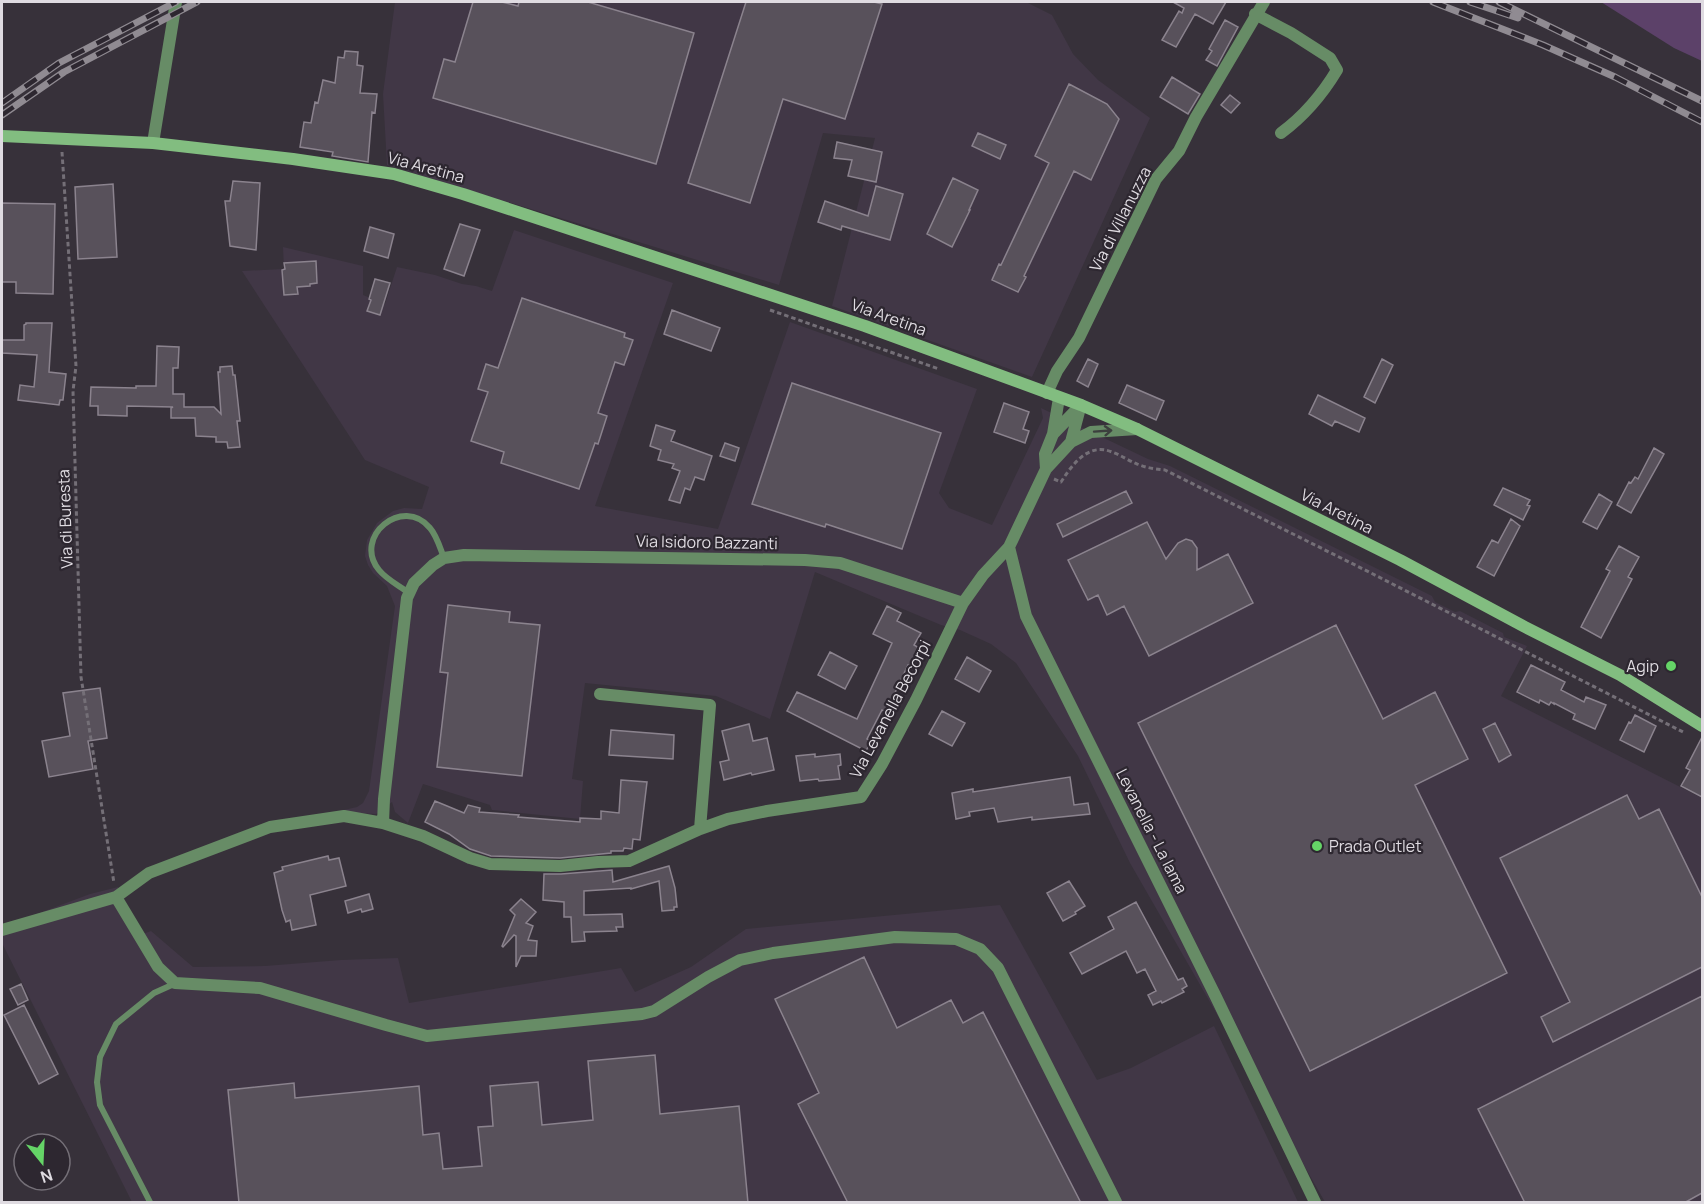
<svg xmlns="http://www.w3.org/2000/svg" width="1704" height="1204" font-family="Manrope,sans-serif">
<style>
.built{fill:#413746}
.green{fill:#5c4169}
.building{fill:#58515b;stroke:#8b838e;stroke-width:1.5}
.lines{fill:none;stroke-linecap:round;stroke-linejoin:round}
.path{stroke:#746f77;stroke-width:3;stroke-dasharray:4.5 3;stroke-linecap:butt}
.lane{stroke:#678c66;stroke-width:6}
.street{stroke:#678c66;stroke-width:12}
.secondary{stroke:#82bd80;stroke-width:12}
.rail-casing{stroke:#908b92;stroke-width:7}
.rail{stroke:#2d2730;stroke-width:4.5;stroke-dasharray:14;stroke-linecap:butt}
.oneway{stroke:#3c403e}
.poi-dot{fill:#65d467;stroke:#2d2730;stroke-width:2}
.labels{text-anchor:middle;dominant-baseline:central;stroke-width:4.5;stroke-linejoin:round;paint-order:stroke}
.street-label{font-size:16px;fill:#dfdbe1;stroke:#2d2730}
.poi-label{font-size:16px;fill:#dfdbe1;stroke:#2d2730;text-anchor:end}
</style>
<rect width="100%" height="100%" fill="#37313a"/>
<path class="built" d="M395,2H1026L1052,15L1073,54L1098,80L1150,118L1032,377L832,306L875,138L823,133L779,285L387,165L383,94Z
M514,230L673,283L595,506L718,529L790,322L977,389L939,493L949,508L992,525L1043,418L1041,408L1148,459L1170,466L1432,596L1435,602L1455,612L1460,611L1503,633L1504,637L1527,646L1501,696L1702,798V1202H1325L1130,863L1078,756L1016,663L991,644L960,630L941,625L815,572L770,719L716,696L585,683L572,779L583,781L580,819L492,810L490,805L423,784L408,823L395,812L392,802L376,814L335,812L357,807L363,803L369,791L395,606L387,586L373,573L368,565L365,556L367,540L377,523L393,511L404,508L422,509L429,487L365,460L242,271L284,269L283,247L363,266V295L368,297V299L385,304L397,267L435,275L462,284L476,286L492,291Z
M118,887L135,937L151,931L193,967L265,966L341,960L398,958L409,1003L621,968L635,992L691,967L746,929L1000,905L1097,1080L1131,1068L1214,1026L1298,1202H132L2,943V927L90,894Z"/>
<path class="green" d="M1601,2H1702V61L1674,48Z"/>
<path class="building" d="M473,2H502L518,6L519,2H588L694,33L656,164L433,98L444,59L455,62Z
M746,2H874L882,4L845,119L783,99L750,203L688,183Z
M1173,2H1226L1213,24L1195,14L1176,47L1162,40L1179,11L1182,13L1184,8Z
M1225,20L1238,27L1217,66L1206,60L1212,51L1209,49Z
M345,51L358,52L357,65L363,66L360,93L377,94L375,113L372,112L368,162L332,156L333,152L300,147L304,122L311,123L315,102L318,103L323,80L335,83L338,57L344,58Z
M1172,77L1200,94L1188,114L1160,97Z
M1069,84L1107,104L1119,119L1091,180L1074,171L1024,276L1026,277L1018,292L992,280L999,264L1001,265L1049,163L1035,156Z
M1230,95L1240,103L1231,113L1221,105Z
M978,133L1006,145L1000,159L972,146Z
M837,142L882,152L876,182L848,176L852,160L834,158Z
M953,178L978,190L969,210H970L952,247L927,234Z
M233,181L260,183L256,250L230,246L225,201H230Z
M113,184L117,257L78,259L75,187Z
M876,186L903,194L890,240L842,226L841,230L818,222L825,201L868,216Z
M2,203L55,204L53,294L16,293V282H2Z
M460,224L480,230L464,276L444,269Z
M370,227L394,234L388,258L364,251Z
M316,261L317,283L310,284V286L297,287L298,294L284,295L282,270L285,269L284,263Z
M375,279L390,283L380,315L367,311L371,300L369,299Z
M522,298L625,333L624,337L633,340L624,365L615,362L598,413L607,416L598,444L595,443L579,489L501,463L504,452L471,441L488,392L478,389L486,364L498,368Z
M672,310L720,328L711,351L664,334Z
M26,323H52L49,372L66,374L63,400H60L59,405L18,400L20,385L34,387L37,355L2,353V340H24V325L26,324Z
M157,346L179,347L178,368H173V394H184V407H214L221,414L218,372H220V367L232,366L233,375H235L240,421H237L240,447L228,448L227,442H216V437L196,436L195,418H171V408L173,407L127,406V416L98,415V406H90L91,387L136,388V386H156Z
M1088,359L1098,364L1088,387L1077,381Z
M1382,359L1393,365L1375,403L1364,397Z
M792,383L941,433L902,549L826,524L825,527L752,504Z
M1127,385L1164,401L1156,420L1119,403Z
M1318,395L1365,418L1359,432L1335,421L1332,426L1309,414Z
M1004,403L1029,412L1023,429L1029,431L1025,443L994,432Z
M656,425L675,431L671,441L712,456L704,480L695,477L690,490L685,488L680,503L669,500L680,471L672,468L674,464L658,460L661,450L650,446Z
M725,443L739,448L735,461L720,456Z
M1654,448L1664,454L1631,513L1617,505L1629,482L1631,483L1635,477L1638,479Z
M1503,488L1530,500L1527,505L1530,506L1523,520L1494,505Z
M1126,491L1132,503L1063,537L1057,524Z
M1599,494L1612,502L1597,529L1583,522Z
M1511,519L1520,526L1494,576L1477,567L1492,540L1498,543Z
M1147,522L1166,559L1178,543L1186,539L1192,541L1197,548V570L1228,554L1253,603L1149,656L1124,606L1107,615L1098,595L1088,600L1068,560Z
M1619,546L1639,557L1628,577L1632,579L1601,638L1581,627L1610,571L1606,569Z
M448,605L510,612L509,622L540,625L522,776L437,767L448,673L440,672Z
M887,606L901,613L897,621L921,633L914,645L919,648L910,666L908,665L886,712L882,710L867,739L871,741L866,751L787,711L797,692L857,719L892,643L873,634Z
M1336,625L1383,719L1435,692L1468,759L1415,785L1507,973L1310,1071L1138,723Z
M830,652L857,666L845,689L818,675Z
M967,657L991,671L979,692L955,679Z
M1531,665L1565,682L1561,690L1584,702L1586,697L1606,705L1595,729L1573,719L1575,714L1554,703V704L1551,702L1549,705L1540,700L1539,703L1517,692Z
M100,688L107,738L88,741L93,769L49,777L42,741L70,736L63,693Z
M942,711L965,723L952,746L929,734Z
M1635,715L1656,726L1644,752L1620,740L1629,722L1631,723Z
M1495,723L1511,755L1499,762L1483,729Z
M749,724L753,741L767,738L774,770L752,775L751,773L724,780L720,762L729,760L722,731Z
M611,730L674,735L673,759L609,755Z
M1702,737V797L1681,786L1690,770L1686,768Z
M815,754V757L840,754L841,765L838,766L840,779L819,781L818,779L800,781L796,756Z
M1070,777L1074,805L1088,803L1090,814L1032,820V817L998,822L994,808L969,812L970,816L956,819L952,793L973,789V792Z
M621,780L647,782L640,840L633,839L632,849L624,848L623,851H611V853L560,858L491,856L470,849L449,834L425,822L435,801L464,813L468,805L480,808L479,812L519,815L518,817L580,822V818L601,819V811L619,813Z
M1627,795L1639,819L1659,809L1702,897V967L1553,1042L1541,1017L1570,1002L1500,858Z
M328,856L329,860L339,858L346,886L310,895L316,925L292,930L290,920L286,922L282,910L274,873L283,870L282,867Z
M669,866L675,888L677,907H674V910L662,911L659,881L631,889V888L584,891V915L622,914L623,927H616L617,931L584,932L585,941L572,942L571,917H564V902L543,900L544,874H561L612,870L613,882Z
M1069,881L1085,906L1075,912L1076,914L1063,921L1047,893Z
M369,894L373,909L362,912L361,909L348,913L345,901Z
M521,899L536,912L526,923L533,926L528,940L537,941L536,956H521L516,967V936L514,935L503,947L502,946L515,915L510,910Z
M1136,902L1178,980L1183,978L1187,986L1182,989L1184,992L1162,1003L1161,1001L1153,1005L1148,995L1156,991L1145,969L1137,973L1126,951L1082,974L1070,953L1114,929L1108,917Z
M864,957L897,1028L951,1000L963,1023L983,1012L1081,1203H848L798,1104L819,1093L775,999Z
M21,984L28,1000L18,1005L10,989Z
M1702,996V1193L1684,1203H1525L1478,1109Z
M24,1005L58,1074L39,1084L4,1015Z
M655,1055L660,1114L739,1106L748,1203H239L228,1090L294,1083L295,1098L419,1086L423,1135L439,1133L443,1169L482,1166L478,1127L493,1126L490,1086L538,1082L542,1125L593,1120L588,1061Z"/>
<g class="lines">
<path class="path" d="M62,152L76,366L73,391L81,677L114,883
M770,310L939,369
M1054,479L1061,482C1072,465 1088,442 1112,452C1121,455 1129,461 1137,464C1146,468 1156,469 1165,470L1369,572L1685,733"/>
<path class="lane" d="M409,593C400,586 387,580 379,570C352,537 403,495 430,528C437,536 440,548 444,558
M150,1202L100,1105L97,1082L100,1057L116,1024L154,993L174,984"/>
<path class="street" d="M1255,14L1291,33L1330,58L1337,70C1322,95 1304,116 1281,133
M153,143L176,2
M1047,393L1057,371L1079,338L1156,179L1179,151L1196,117L1264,2
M1137,429L1091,432L1071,442L1046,469L1009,547L1026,616L1215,995L1315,1202
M1053,434L1081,405
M1071,442L1080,408
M1046,469L1045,454L1053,434L1059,398
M600,694L710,705L700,829
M383,823L384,799L407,598L414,583L433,565L444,558L464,555L805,560L840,563L963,603
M116,897L158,967L175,983L260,988L386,1025L427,1036L642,1014L654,1011L708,977L740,960L773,953L895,937L956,939L980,949L998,968L1116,1202
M2,930L116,897L149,873L270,827L344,816L383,823L423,836L470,858L490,864L560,866L598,862L629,861L700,829L728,819L767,811L861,797L882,764L916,700L963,603L983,575L1009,547"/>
<path class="secondary" d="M2,136L153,143L293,159L394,174L463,194L865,326L1081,405L1137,429L1400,560L1525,627L1620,675L1702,726"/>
<g class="rail-casing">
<path id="rail" d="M1433,2L1543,45L1615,77L1702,122
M1470,2L1518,18
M1499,2L1702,101
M2,103L59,63L176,2
M2,115L64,72L197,2"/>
</g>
<use href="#rail" class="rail"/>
</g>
<defs><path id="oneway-shaft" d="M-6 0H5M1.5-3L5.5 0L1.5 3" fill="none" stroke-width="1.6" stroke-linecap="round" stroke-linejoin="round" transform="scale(1.5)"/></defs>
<use class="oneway" href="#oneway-shaft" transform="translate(1103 431) rotate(-4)"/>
<g class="poi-dot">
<circle cx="1671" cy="666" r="6"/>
<circle cx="1317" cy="846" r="6"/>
</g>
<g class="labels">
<g class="street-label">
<text transform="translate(426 167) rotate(15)">Via Aretina</text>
<text transform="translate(1120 219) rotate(-63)">Via di Villanuzza</text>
<text transform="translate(889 317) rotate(20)">Via Aretina</text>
<text transform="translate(1337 511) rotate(27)">Via Aretina</text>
<text transform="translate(65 519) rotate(-92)">Via di Buresta</text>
<text transform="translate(707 542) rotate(1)">Via Isidoro Bazzanti</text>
<text transform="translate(890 709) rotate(-62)">Via Levanella Becorpi</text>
<text transform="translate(1152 831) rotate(63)">Levanella - La lama</text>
</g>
<g class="poi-label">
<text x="1659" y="666">Agip</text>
<text x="1329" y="846" text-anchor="start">Prada Outlet</text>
</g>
</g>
<rect width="1704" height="1204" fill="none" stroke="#dfdbe1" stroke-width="6"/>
<g transform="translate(42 1162) rotate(162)"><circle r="28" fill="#2d2730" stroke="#746f77" stroke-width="1.5"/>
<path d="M0-4.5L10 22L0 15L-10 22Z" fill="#65d467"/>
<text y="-9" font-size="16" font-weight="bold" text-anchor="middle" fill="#dfdbe1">N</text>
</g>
</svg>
